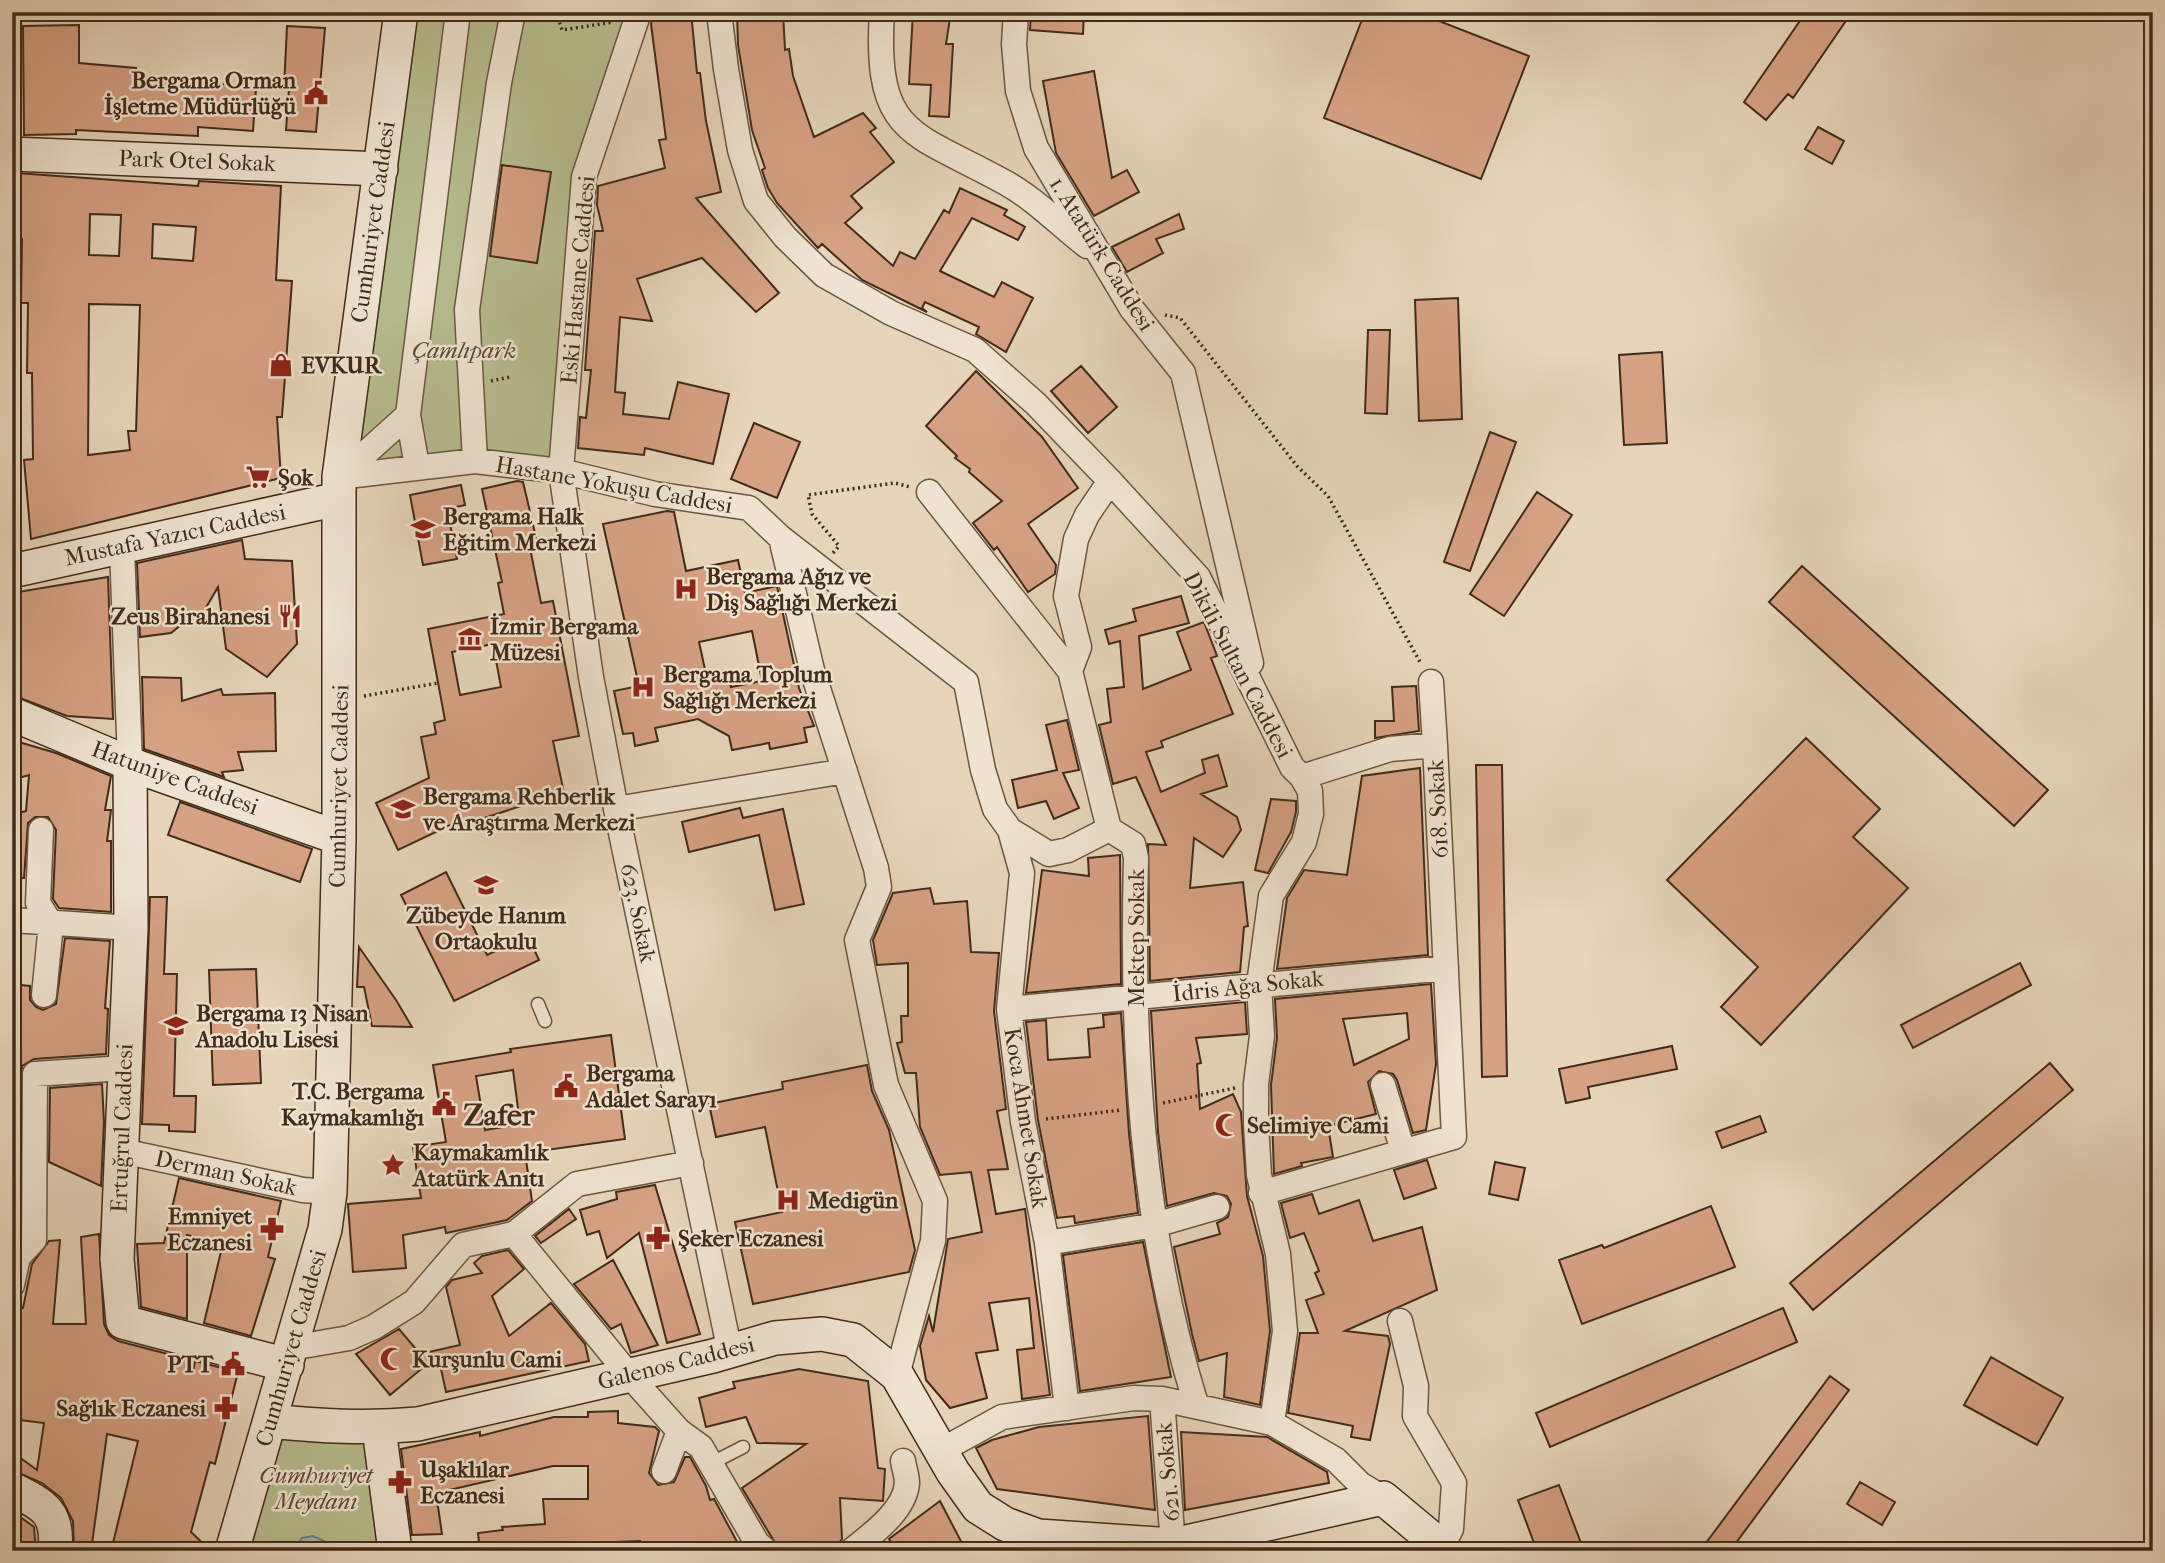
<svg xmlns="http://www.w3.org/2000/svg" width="2165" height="1563" font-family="'IM FELL French Canon',serif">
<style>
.green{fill:#b7bd8f;stroke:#7c7454;stroke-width:2}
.water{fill:#9ab6ba;stroke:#777e7a;stroke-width:2}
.building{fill:#d7a183;stroke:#422b1a;stroke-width:2;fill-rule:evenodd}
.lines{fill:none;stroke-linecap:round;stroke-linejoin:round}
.lane-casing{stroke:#6b5642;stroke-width:15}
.street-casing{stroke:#6b5642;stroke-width:27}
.secondary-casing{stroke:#422b1a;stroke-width:36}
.path{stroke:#422b1a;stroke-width:3.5;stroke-dasharray:2 3.5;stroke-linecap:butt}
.lane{stroke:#efe4d2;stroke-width:12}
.street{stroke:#efe4d2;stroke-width:24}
.secondary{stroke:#efe4d2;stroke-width:33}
.labels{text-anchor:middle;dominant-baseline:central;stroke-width:5;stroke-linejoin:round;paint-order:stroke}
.poi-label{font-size:23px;font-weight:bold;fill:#422b1a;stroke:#efe4d2;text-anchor:start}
.street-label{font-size:23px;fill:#422b1a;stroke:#efe4d2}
.park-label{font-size:23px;font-style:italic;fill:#594831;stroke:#efe4d2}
.district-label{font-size:30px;font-weight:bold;fill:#422b1a;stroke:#efe4d2}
</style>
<rect width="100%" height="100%" fill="#e6d5ba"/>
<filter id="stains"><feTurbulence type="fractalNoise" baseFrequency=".00286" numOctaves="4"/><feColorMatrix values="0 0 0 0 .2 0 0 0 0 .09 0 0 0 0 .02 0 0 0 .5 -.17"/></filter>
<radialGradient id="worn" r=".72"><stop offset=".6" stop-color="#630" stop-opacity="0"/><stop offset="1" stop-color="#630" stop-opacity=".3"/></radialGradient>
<path class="green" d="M401,12H639L584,177L561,471L475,461L339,477Z
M270,1421L383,1428L395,1551H232Z"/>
<path class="water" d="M313,1536L324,1541L329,1551H294L302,1538Z"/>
<path class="building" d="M691,12L697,73H700L706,121L721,192L696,198L779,293L756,312L702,258L637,279L652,321L620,317L615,392L625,393L623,414L669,419L678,382L729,394L713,464L645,448L644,455L578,448L580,417L586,418L591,370H585L595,231H603L597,205L598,186L665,168L659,140L666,139L651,24L653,16Z
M737,12H783L785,50L789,49L793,76L814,137L863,113L876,128L870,132L894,162L851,196L862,208L845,223L893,266L900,252L915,259L944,210L949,213L960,188L1007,210L1004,215L1025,227L1018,240L972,218L940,271L994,297L1002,282L1033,298L1006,352L976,334L979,327L925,302L922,308L927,312L862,280L822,244L818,248L777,203L768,188L762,170L765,168L752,130L738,45Z
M913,12H951L946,44H953L949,117L929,116L931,85L909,84Z
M1031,12H1084L1083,34L1030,30Z
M1365,12H1416L1529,56L1481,179L1324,118Z
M1806,12H1852L1793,98L1788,94L1766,120L1744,102Z
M79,25V63L136,68L135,78L200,81L256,88L253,131L198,127V136L76,130V134L24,135L23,26Z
M287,26L325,28L316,132L286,130L289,88H284Z
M1094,71L1112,178L1127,170L1139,192L1094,216L1056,153L1043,81Z
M1818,127L1844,141L1832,164L1805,149Z
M502,165L551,172L537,263L490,256Z
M16,173L198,186L199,181L281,186L276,280L292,281L282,417H277L281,478L31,539L24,460L33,459L32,373H27L28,303H21L22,239H14ZM90,214L121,215L119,256L89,255ZM153,224L196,227L193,261L152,258ZM89,304L140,305L136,431H128L130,450L88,455Z
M1179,214L1184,229L1156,239L1163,253L1127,272L1112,247Z
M1458,298L1462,419L1419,421L1415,300Z
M1368,330H1390L1387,414L1365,413Z
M1662,352L1667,443L1624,445L1619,355Z
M1081,366L1117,407L1088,433L1051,391Z
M976,371L1042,437L1078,488L1028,524L1056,565L1055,574L1028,592L997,547L994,550L973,523L1002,501L969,472L970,469L955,458L957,456L926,426Z
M754,423L800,442L777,498L731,479Z
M1490,432L1516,442L1470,571L1444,562Z
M517,481L523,482L538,546L530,548L541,603L553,601L579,736L553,741L564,793L524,802V805L460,826L459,821L398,850L376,803L429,778L421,737L436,734L434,723L445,720L428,629L504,614L498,583L502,582L482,489ZM493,644L501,687L460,695L452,652Z
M461,485L465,505L447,509L457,559L423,565L410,495Z
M1537,492L1572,515L1504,616L1470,594Z
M667,511L674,512L686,571L738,560L745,593L777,586L799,688L814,726L804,728L807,742L770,749L769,743L732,750L729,736L698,719L655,728L658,741L635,746L633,733L623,734L614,691L639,686L603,524ZM752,631L762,681L731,687L727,670L706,674L699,642Z
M242,540L245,559L292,561L297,644L267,677L226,649L218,587L197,623L181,625L171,633L140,637L137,563Z
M1802,566L2048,790L2014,826L1769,602Z
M108,577L113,719L67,716L12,695V593Z
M1181,596L1189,623L1139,636L1143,689L1191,670L1177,632L1204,622L1217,656L1211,658L1233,714L1161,741L1163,747L1146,752L1161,792L1205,773L1202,760L1218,755L1227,786L1201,794L1237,817L1241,830L1223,857L1194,838L1190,888L1243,882L1248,926L1244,927L1240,972L1150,981L1148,844L1166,845L1136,777L1113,784L1099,725L1111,722L1107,689L1124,687L1120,641L1109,644L1105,630L1136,621L1133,609Z
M142,677L181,678L182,701L221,689L223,695L275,693L276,751L238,752L243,770L222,772L224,777L144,749Z
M1416,686L1419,731L1375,738V721H1394L1392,687Z
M1067,720L1079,770L1063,773L1079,808L1054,819L1046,801L1018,808L1012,780L1057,770L1046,725Z
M1806,738L1880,809L1853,837L1908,888L1761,1045L1721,1007L1758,967L1667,880Z
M12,740L56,753L111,776L105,810H111L107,841H111V912L59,908L53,899L56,830L48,817H35L28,823L24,878H12V815L26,811L29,775L12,780Z
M1476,765H1502L1507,1076L1482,1077Z
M1420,768L1428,955L1277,969L1287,898L1304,870L1347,875L1362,776Z
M1271,799L1296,801V812L1291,832L1268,873L1255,870Z
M180,802L312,849L300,882L168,835Z
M740,808L743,818L783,809L804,904L775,910L759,835L689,852L682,822Z
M1120,855L1121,984L1026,993L1042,870L1089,876L1088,858Z
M446,872L487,955L528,936L539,960L454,1001L401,895Z
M930,888L934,904L967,901L971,952L999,953L994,1011L1006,1109L997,1111L1008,1169L988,1170L996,1214L1025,1209L1050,1395L1022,1399L1017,1350L1034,1348L1029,1298L989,1303L998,1350L976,1353L987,1398L950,1408L926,1380L920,1346L929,1316L933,1332L948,1239L982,1232L971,1172L940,1175L920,1127L916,1073H905L897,1043L902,1042L901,1016H908V963L877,965L873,940L893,893Z
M150,897H167L164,974H177L174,1096H196L195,1132L169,1131V1125L142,1124Z
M65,938L110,941L105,1008L108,1009L106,1054L34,1059L22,1066L19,1178H12V984L30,986V1000L36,1007L43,1010L56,1004Z
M359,947L396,1000L412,1027L372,1026L364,987H357Z
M2020,963L2031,985L1913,1048L1901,1025Z
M256,969L261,1083L213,1085L209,970Z
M1431,984L1436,1064L1426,1130L1413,1133L1397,1080L1393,1074L1379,1071L1368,1082L1376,1114L1328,1126L1333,1157L1301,1163L1302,1166L1274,1174L1271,1085L1277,1038L1275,999ZM1407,1013L1409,1039L1354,1065L1343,1019Z
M1245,1002L1247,1034L1196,1038L1201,1063L1197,1064L1200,1109L1233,1094L1241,1112L1247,1196L1263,1256L1270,1331L1260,1405L1224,1397L1227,1353L1199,1361L1192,1334L1174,1247L1220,1234L1217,1223L1228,1217L1231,1204L1227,1196L1214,1193L1167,1206L1158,1132L1151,1011Z
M1121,1013L1129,1134L1138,1213L1075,1223L1074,1216L1057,1218L1038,1120L1026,1022L1046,1020L1048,1060L1090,1057L1088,1029L1104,1027L1103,1015Z
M611,1035L625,1139L525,1153L532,1201L507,1220L446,1233L445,1227L403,1235L406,1268L353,1272L348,1204L421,1198L413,1147L446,1142L433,1065L511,1052L510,1049ZM513,1070L520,1124L485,1130L476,1076Z
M1672,1046L1677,1069L1588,1087L1590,1098L1566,1103L1559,1069Z
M2050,1063L2073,1090L1813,1310L1790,1283Z
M867,1065L872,1091L889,1130L915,1250L909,1272L753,1304L735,1222L782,1212L765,1127L716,1137L709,1104L783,1089L782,1082Z
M102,1084L104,1122L101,1186L49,1162L50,1088Z
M1760,1116L1766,1132L1722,1148L1716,1132Z
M1427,1160L1436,1188L1404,1199L1394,1170Z
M1495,1162L1525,1168L1518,1200L1489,1194Z
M179,1178L281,1201L268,1257L275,1259L251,1336L204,1323L223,1243L187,1235V1319L141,1307L137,1244L164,1243Z
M655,1185L700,1334L667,1343L639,1233L607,1258L599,1231L587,1235L580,1210L617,1199L616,1192Z
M1312,1194L1319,1214L1359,1200L1373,1241L1422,1227L1437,1290L1345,1331L1388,1336L1390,1344L1370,1440L1351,1437L1353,1426L1288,1413L1300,1333H1318L1306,1300L1324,1294L1315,1273L1319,1271L1304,1233L1290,1238L1281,1203Z
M1711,1206L1735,1267L1582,1324L1559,1260L1602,1245L1604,1248Z
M569,1209L576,1219L541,1243L535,1236Z
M99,1234L104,1324L109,1335L118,1341L187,1359V1372H193L195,1361L238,1372L215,1464L210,1462L191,1532L211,1551H111L138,1441L107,1434L91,1551H74L73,1521L61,1498L42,1483L12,1470V1452L37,1470L44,1423L12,1419V1307L23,1308L32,1264L49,1241L60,1240L53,1324H86L81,1237Z
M1143,1242L1171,1377L1080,1391L1063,1255Z
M508,1250L524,1269L492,1296L509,1336L551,1303L585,1344L589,1361L446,1392L438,1355L390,1395L356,1354L399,1329L420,1354L460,1345L446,1287L452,1280L482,1273L474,1263L482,1256Z
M613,1260L658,1345L631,1353L621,1324L611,1329L574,1284Z
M1783,1308L1797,1342L1550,1447L1536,1413Z
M1991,1357L2063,1398L2037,1445L1964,1405Z
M799,1369L868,1381L878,1468L885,1469L883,1501L840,1498L842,1539L838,1544L818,1551H780L742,1488L806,1444L757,1443L746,1417L706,1427L699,1398L735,1388L733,1382Z
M1830,1376L1849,1390L1730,1551H1700Z
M618,1411V1423L655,1427L659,1431L649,1473L658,1485L674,1482L685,1457H690L706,1486L710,1500L714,1499L742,1551H640V1541L591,1543V1549L578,1551H480L478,1533L503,1530L502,1527L545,1524L543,1499H588V1466H553L436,1493L442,1534L412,1535L401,1449L480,1432V1436L554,1417H588V1412Z
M1148,1416L1155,1510L997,1489L976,1448L992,1440L1039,1427Z
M1181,1432L1267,1437L1327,1472L1329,1483L1185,1510Z
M1860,1482L1895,1502L1882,1525L1847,1504Z
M1559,1485L1584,1551H1537L1518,1500Z
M940,1501L966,1551H898L889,1539Z
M12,1511L34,1527L36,1551H12Z"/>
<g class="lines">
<g class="lane-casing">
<path id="lane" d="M538,1004L545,1021
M710,1464L743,1447"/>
</g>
<g class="street-casing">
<path id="street" d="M639,12L584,177L561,471L591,677L616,809L730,1352
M719,12L726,69L740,150L756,201L785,237L824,275L891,313L975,350L1036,404L1110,481L1198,577L1292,767L1302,777L1310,791L1311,814L1304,842L1271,896L1259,984L1262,1036L1256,1084V1124L1259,1175L1278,1254L1285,1331L1272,1423
M882,12C874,138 913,131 1006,183C1035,199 1061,226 1087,246
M1016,12L1014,44L1018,91L1036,148L1132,309L1183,373L1251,663
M408,415L417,466
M475,461L467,310L499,83L513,12
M339,477L475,461L561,471L655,494L749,508L781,538L966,682L983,770L995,809L1010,830L1022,873L1009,1009L1023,1122L1047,1243L1067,1408
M339,477L408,415L458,12
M929,492L1070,671L1109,829L1133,844L1136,858C1131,1041 1141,1227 1196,1404
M781,538L812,670L876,868L879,887L857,940L886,1085L935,1201L933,1241L897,1375
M122,548L130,763
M1070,671L1079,647L1066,596L1076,539L1087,515L1110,481
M1431,682L1435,745
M616,809L845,771
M41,830L38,903L51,924L44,995
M1010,830L1049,854L1068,850L1109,829
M12,920L131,928
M1009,1009L1446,968
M1383,1085L1403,1151
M122,1151L303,1190L330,1192
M1261,1193L1454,1137L1435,745L1390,749L1302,777
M514,1234L629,1375L679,1431L701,1447L757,1543L766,1551
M1047,1243L1155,1225L1217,1207
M12,1285L18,1257L34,1240L35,1074L123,1068
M1400,1321L1416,1386L1415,1416L1454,1483L1451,1529L1440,1551
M291,1348L349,1338L374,1327L414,1302L463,1245L514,1234L577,1184L691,1163
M1162,1399L1173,1545
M942,1450L1002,1417L1134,1398L1162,1399L1272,1423L1336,1460L1360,1484L1383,1498
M664,1471L679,1431
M851,1551C871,1535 905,1511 907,1483C907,1476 904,1468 903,1461"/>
</g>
<g class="secondary-casing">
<path id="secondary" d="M12,154L381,169
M12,571L338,499
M12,714L138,767L339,838
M130,763L131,928L117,1259L123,1322L287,1365
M270,1421C320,1426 367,1429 418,1424L713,1356L775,1338L822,1334L853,1340L897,1375L953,1472L978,1507L1005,1524L1038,1536L1173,1545L1383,1498L1431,1538L1435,1551
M383,1428L381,1444L395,1551
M12,1489C44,1505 59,1512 55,1551
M232,1551L325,1229L330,1192L339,838V477L401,12"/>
</g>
<path class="path" d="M556,12L562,30L614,22
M1165,315L1180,318L1297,466L1328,496L1420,662
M491,381L510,377
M833,553L839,546L812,514L808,495L895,483L910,487
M364,696L438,683
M1163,1103L1235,1088
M1046,1119L1121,1110"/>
<use href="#lane" class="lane"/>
<use href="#street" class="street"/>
<use href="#secondary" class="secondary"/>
</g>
<defs>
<g id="civic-bare" transform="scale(1.89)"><path d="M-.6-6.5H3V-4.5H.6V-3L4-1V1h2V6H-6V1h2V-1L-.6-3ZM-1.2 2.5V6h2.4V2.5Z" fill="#8f2418" stroke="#efe4d2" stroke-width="2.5" paint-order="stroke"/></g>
<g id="shop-bare" transform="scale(1.89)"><path d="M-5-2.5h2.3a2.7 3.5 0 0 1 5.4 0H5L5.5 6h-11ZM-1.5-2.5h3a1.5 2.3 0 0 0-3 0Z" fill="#8f2418" stroke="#efe4d2" stroke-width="2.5" paint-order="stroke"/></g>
<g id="supermarket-bare" transform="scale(1.89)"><path d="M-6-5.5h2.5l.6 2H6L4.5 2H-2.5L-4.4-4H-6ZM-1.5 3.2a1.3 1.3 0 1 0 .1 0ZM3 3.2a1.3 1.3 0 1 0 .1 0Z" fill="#8f2418" stroke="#efe4d2" stroke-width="2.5" paint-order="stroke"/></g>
<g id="school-bare" transform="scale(1.89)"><path d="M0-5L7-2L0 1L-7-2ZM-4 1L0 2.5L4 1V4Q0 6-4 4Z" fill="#8f2418" stroke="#efe4d2" stroke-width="2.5" paint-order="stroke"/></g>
<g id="hospital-bare" transform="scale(1.89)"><path d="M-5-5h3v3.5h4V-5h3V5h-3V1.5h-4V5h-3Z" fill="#8f2418" stroke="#efe4d2" stroke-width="2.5" paint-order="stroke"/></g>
<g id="restaurant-bare" transform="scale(1.89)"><path d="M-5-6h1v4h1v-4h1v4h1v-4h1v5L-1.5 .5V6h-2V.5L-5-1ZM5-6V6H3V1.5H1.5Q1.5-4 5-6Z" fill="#8f2418" stroke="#efe4d2" stroke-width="2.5" paint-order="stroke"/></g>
<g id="museum-bare" transform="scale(1.89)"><path d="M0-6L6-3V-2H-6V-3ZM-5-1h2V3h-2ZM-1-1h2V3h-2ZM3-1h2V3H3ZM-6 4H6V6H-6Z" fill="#8f2418" stroke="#efe4d2" stroke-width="2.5" paint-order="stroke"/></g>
<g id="mosque-bare" transform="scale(1.89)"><path d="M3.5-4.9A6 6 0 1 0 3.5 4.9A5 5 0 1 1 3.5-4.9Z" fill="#8f2418" stroke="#efe4d2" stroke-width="2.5" paint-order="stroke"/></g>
<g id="sight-bare" transform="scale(1.89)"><path d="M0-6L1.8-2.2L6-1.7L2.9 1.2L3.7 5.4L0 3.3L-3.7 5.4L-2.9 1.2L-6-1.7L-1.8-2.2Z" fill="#8f2418" stroke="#efe4d2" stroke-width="2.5" paint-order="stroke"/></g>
<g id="pharmacy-bare" transform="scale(1.89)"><path d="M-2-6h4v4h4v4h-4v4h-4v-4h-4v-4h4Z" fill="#8f2418" stroke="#efe4d2" stroke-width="2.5" paint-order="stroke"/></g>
</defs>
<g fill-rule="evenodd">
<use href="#civic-bare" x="316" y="93"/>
<use href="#shop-bare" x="281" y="365"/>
<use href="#supermarket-bare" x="258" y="477"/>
<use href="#school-bare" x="423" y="529"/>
<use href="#hospital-bare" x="686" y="589"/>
<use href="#restaurant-bare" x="290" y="616"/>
<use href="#museum-bare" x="470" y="639"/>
<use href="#hospital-bare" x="643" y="687"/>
<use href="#school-bare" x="403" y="809"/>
<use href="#school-bare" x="486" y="885"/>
<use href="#school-bare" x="176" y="1026"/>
<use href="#civic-bare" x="566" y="1086"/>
<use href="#civic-bare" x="444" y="1104"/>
<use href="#mosque-bare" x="1227" y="1125"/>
<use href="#sight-bare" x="393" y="1165"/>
<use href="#hospital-bare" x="788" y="1200"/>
<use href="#pharmacy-bare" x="272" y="1229"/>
<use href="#pharmacy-bare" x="658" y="1238"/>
<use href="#mosque-bare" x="392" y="1359"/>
<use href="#civic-bare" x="233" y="1364"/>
<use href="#pharmacy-bare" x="226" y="1408"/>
<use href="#pharmacy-bare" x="400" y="1482"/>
</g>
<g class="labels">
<g class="poi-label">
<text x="296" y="80" text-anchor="end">Bergama Orman<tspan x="296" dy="26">İşletme Müdürlüğü</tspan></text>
<text x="301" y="365">EVKUR</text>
<text x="278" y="477">Şok</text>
<text x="443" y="516">Bergama Halk<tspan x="443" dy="26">Eğitim Merkezi</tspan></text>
<text x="706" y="576">Bergama Ağız ve<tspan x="706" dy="26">Diş Sağlığı Merkezi</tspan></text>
<text x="270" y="616" text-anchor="end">Zeus Birahanesi</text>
<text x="490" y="626">İzmir Bergama<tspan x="490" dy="26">Müzesi</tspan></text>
<text x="663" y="674">Bergama Toplum<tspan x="663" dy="26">Sağlığı Merkezi</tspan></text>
<text x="423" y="796">Bergama Rehberlik<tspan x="423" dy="26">ve Araştırma Merkezi</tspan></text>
<text x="486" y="915" text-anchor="middle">Zübeyde Hanım<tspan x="486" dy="26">Ortaokulu</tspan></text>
<text x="196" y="1013">Bergama 13 Nisan<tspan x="196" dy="26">Anadolu Lisesi</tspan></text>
<text x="586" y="1073">Bergama<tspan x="586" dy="26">Adalet Sarayı</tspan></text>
<text x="424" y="1091" text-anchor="end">T.C. Bergama<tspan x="424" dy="26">Kaymakamlığı</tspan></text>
<text x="1247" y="1125">Selimiye Cami</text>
<text x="413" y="1152">Kaymakamlık<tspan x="413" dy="26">Atatürk Anıtı</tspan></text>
<text x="808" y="1200">Medigün</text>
<text x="252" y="1216" text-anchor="end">Emniyet<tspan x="252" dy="26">Eczanesi</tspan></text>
<text x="678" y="1238">Şeker Eczanesi</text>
<text x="412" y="1359">Kurşunlu Cami</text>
<text x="213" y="1364" text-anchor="end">PTT</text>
<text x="206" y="1408" text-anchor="end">Sağlık Eczanesi</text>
<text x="420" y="1469">Uşaklılar<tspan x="420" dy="26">Eczanesi</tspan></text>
</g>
<g class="street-label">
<text transform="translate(197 161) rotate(2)">Park Otel Sokak</text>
<text transform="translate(373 222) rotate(-82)">Cumhuriyet Caddesi</text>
<text transform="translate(1102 254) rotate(58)">1. Atatürk Caddesi</text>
<text transform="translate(578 280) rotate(-85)">Eski Hastane Caddesi</text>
<text transform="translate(614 485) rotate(10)">Hastane Yokuşu Caddesi</text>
<text transform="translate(175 535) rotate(-12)">Mustafa Yazıcı Caddesi</text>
<text transform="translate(1238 665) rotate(62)">Dikili Sultan Caddesi</text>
<text transform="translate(175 778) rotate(20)">Hatuniye Caddesi</text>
<text transform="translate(339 786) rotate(-89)">Cumhuriyet Caddesi</text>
<text transform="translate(1438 809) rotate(-93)">618. Sokak</text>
<text transform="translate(638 913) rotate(78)">623. Sokak</text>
<text transform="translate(1136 938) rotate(-90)">Mektep Sokak</text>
<text transform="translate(1248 986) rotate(-6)">İdris Ağa Sokak</text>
<text transform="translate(1026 1118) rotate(81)">Koca Ahmet Sokak</text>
<text transform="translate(122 1128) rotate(-88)">Ertuğrul Caddesi</text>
<text transform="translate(226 1173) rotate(12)">Derman Sokak</text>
<text transform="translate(291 1348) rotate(-74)">Cumhuriyet Caddesi</text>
<text transform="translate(676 1363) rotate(-14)">Galenos Caddesi</text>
<text transform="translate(1168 1472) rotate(-95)">621. Sokak</text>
</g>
<g class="park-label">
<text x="464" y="350">Çamlıpark</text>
<text x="316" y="1475">Cumhuriyet<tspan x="316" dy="26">Meydanı</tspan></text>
</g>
<g class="district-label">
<text x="499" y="1115">Zafer</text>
</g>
</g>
<rect width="2165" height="1563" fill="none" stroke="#e6d5ba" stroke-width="42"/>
<rect x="14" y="14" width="2137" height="1535" fill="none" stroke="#422b1a" stroke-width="3.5"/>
<rect x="21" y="21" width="2123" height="1521" fill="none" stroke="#422b1a" stroke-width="2"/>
<rect width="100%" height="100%" filter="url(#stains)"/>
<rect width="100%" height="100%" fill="url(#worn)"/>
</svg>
